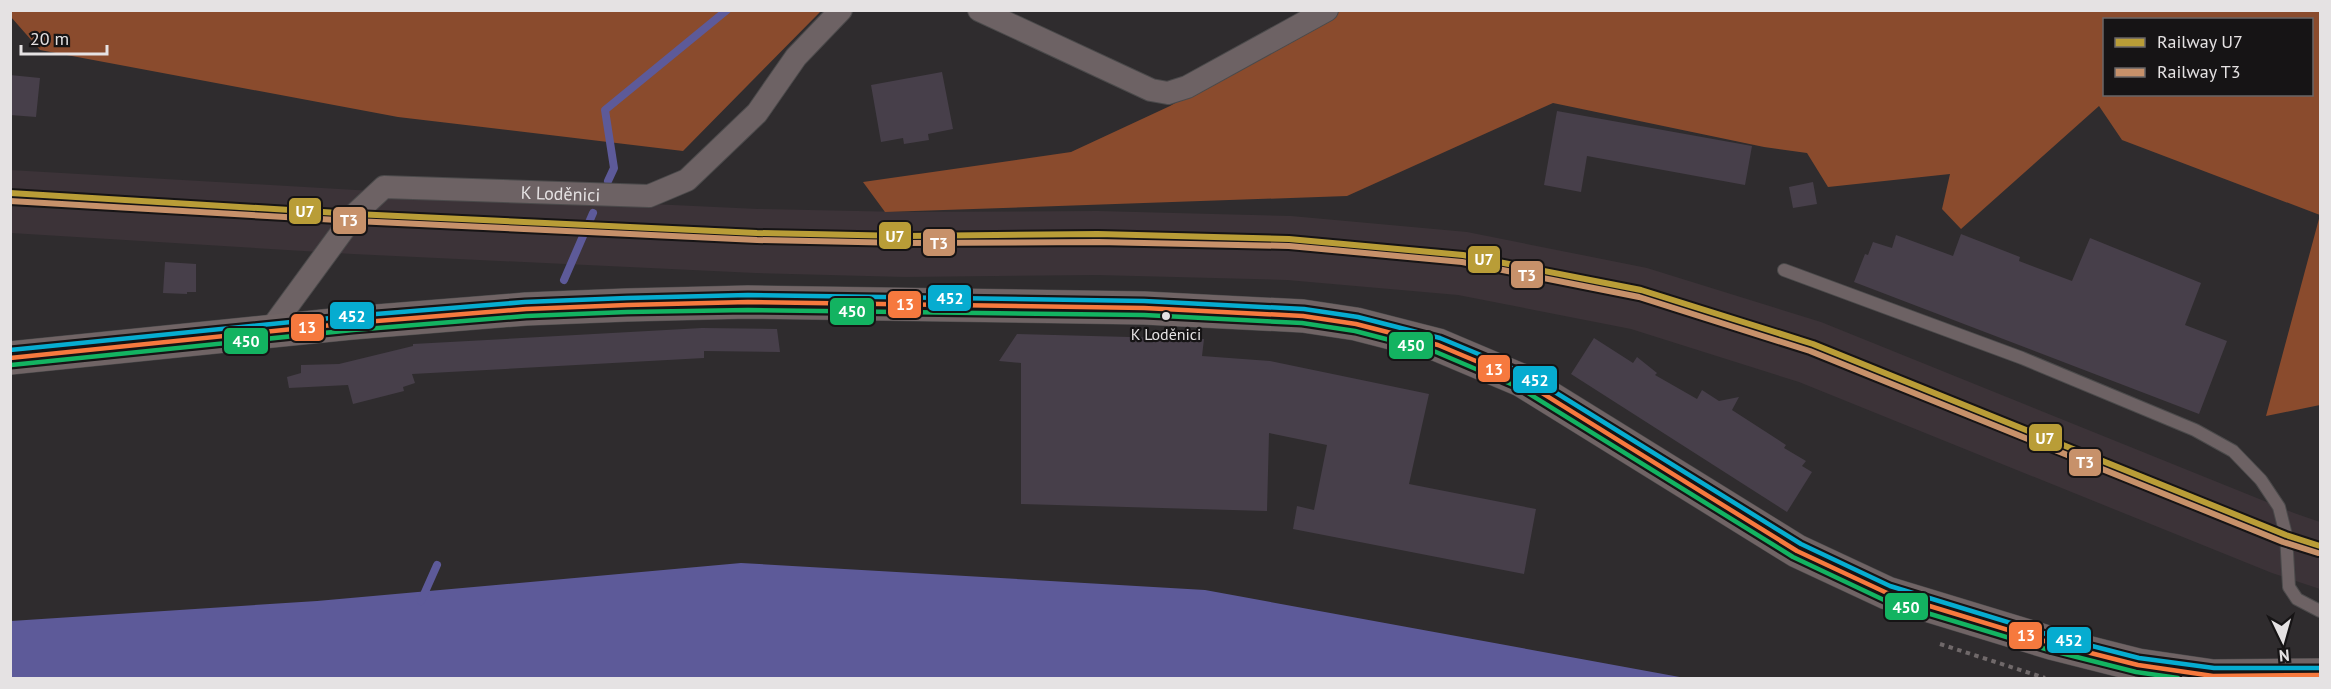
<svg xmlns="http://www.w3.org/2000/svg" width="2331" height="689" font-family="'PT Sans',sans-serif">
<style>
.built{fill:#3c3338}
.forest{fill:#8a4b2d;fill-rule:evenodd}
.water{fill:#5d5a99}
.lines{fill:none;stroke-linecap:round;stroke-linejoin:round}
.stream{stroke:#5d5a99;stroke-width:8}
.building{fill:#473f4a}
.lane-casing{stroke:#4b4a4b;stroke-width:14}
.street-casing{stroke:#4b4a4b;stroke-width:24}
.secondary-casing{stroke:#4b4a4b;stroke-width:34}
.path{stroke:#70696a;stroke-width:4;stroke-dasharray:4.5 4.5;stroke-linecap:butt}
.lane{stroke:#6d6264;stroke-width:12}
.street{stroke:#6d6264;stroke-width:22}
.secondary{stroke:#706465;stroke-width:33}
.bus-1-casing{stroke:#161415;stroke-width:9}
.bus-2-casing{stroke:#161415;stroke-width:9}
.bus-3-casing{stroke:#161415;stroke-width:9}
.bus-1{stroke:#f6793e;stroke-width:4.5}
.bus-2{stroke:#13b361;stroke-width:4.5}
.bus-3{stroke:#06acd0;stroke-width:4.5}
.rail-1-casing{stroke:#161415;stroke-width:10}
.rail-2-casing{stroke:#161415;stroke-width:10}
.rail-1{stroke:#b99d37;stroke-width:6}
.rail-2{stroke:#c7916a;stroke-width:6}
.bus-dot{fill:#e5e2e3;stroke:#161415;stroke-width:2}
.labels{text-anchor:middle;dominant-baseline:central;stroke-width:4.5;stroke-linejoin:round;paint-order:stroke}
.bus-label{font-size:16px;fill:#e5e2e3;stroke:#161415}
.street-label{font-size:18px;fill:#e5e2e3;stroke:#161415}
.line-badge{stroke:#161415;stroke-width:2}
.badge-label{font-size:16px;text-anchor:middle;font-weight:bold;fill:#fff}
</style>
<rect width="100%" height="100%" fill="#2f2c2e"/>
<path class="built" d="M10,170L356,190L758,209L905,212L1098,211L1291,216L1467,232L1647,268L1821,322L2294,513L2320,522V589L2272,573L1799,382L1631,329L1458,295L1287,280L1097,275L905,277L755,273L353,254L11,233Z"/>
<path class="forest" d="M10,11L11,10L821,11L683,151L398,117L40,50L11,17Z
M1338,11H2320V405L2266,416L2320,215L2122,140L2099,106L1961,229L1942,209L1950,174L1828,187L1807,153L1764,147L1553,103L1347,196L885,212L863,182L1071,152L1170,106ZM2104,20H2312V94H2104Z"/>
<path class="water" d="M741,563L1205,590L1685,678H11V621L317,601Z"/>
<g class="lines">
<path class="stream" d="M608,181L614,168L605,110L727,10
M564,280L593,213
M421,601L437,565"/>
</g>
<path class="building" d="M942,72L953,129L928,134L929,140L904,144L903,138L881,142L871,85Z
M10,75L40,78L36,117L10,115Z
M1557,111L1752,146L1745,185L1587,156L1581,192L1544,185Z
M1813,182L1817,204L1793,208L1789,187Z
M1961,234L2020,257L2019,261L2072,281L2090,238L2201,283L2185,325L2227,341L2199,414L1854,282L1865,254L1868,255L1873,242L1892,248L1896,235L1953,256Z
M165,262L196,264V292H187V294L163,293Z
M702,328L777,329L780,352L704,351V358L412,374L415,383L403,387L404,391L353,404L348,385L289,388L287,377L301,373V365L339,364L413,346V344Z
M1017,334L1204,339L1202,356L1270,361L1429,394L1409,484L1536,509L1524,574L1293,529L1297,506L1314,510L1327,445L1269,433L1267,511L1021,504V363L999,361Z
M1594,338L1633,363L1637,357L1657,373L1655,375L1697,399L1702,390L1719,401L1739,397L1732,410L1786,445L1784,448L1806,461L1802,466L1812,472L1787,512L1571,374Z"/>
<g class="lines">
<g class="lane-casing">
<path id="lane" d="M1784,270L2022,358L2195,430L2233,451L2261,480L2279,507L2286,535L2289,587L2297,599L2320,611"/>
</g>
<g class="street-casing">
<g id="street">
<path d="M979,10L1151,90L1168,93L1187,87L1327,10"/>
<path id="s1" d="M270,330L355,214L384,187L649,196L687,180L757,113L796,57L841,10"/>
</g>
</g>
<g class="secondary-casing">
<path id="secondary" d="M10,358L352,323L526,309L627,305L748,302L1144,308L1303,316L1356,324L1438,345L1521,380L1797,551L1887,593L2051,643L2138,665L2213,676L2320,675"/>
</g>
<path class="path" d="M1940,644L2045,678"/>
<use href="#lane" class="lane"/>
<use href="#street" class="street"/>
<use href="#secondary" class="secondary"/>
<g class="bus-1-casing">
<path id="bus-1" d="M10,358L352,323L526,309L627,305L748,302L1144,308L1303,316L1356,324L1438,345L1521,380L1797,551L1887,593L2051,643L2138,665L2213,676L2320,675"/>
</g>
<g class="bus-2-casing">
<path id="bus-2" d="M11,365L353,330L526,316L627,312L748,310L1144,315L1302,323L1355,331L1436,352L1518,387L1793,557L1884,600L2049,650L2136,672L2178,678"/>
</g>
<g class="bus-3-casing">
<path id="bus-3" d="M10,350L351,316L525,302L627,298L748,295L1144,301L1304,309L1358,317L1440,338L1524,373L1801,544L1890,586L2053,636L2139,658L2214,668H2320"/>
</g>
<use href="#bus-1" class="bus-1"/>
<use href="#bus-2" class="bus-2"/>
<use href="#bus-3" class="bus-3"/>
<g class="rail-1-casing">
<path id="rail-1" d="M10,193L355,214L757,233L905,236L1098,234L1289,239L1463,255L1641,290L1813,344L2286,535L2320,546"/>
</g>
<g class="rail-2-casing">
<path id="rail-2" d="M10,201L355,221L757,240L905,243L1098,242L1289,246L1462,262L1639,297L1810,351L2283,542L2318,553"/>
</g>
<use href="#rail-1" class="rail-1"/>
<use href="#rail-2" class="rail-2"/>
</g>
<circle class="bus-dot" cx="1166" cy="316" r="5"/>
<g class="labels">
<g class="bus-label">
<text x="1166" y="334">K Loděnici</text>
</g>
<g class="street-label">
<text stroke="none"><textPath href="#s1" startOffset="360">K Loděnici</textPath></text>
</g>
</g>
<g class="line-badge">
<rect x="288" y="197" width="34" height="28" rx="6" fill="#b99d37"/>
<rect x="332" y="206" width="35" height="29" rx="6" fill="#c7916a"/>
<rect x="878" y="221" width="34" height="29" rx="6" fill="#b99d37"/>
<rect x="922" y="228" width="34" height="29" rx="6" fill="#c7916a"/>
<rect x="1467" y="245" width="34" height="29" rx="6" fill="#b99d37"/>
<rect x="1510" y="260" width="34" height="29" rx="6" fill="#c7916a"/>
<rect x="927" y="284" width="45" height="28" rx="6" fill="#06acd0"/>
<rect x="887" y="290" width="35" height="29" rx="6" fill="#f6793e"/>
<rect x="829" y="297" width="46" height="29" rx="6" fill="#13b361"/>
<rect x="329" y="301" width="46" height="29" rx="6" fill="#06acd0"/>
<rect x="290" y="313" width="35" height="29" rx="6" fill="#f6793e"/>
<rect x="223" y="327" width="46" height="28" rx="6" fill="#13b361"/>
<rect x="1388" y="331" width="46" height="29" rx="6" fill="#13b361"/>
<rect x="1477" y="354" width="34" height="29" rx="6" fill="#f6793e"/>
<rect x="1512" y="365" width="46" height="29" rx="6" fill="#06acd0"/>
<rect x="2028" y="423" width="35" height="29" rx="6" fill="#b99d37"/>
<rect x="2068" y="448" width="34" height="29" rx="6" fill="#c7916a"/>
<rect x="1884" y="592" width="45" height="29" rx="6" fill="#13b361"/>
<rect x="2008" y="621" width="35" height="29" rx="6" fill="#f6793e"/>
<rect x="2046" y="626" width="46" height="28" rx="6" fill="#06acd0"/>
</g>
<g class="badge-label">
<text x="305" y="217">U7</text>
<text x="349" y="226">T3</text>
<text x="895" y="242">U7</text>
<text x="939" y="249">T3</text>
<text x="1484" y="265">U7</text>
<text x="1527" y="281">T3</text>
<text x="950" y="304">452</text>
<text x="905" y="310">13</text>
<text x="852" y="317">450</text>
<text x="352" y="322">452</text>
<text x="307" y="333">13</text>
<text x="246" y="347">450</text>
<text x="1411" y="351">450</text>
<text x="1494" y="375">13</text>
<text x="1535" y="386">452</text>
<text x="2045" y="444">U7</text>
<text x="2085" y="468">T3</text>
<text x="1906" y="613">450</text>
<text x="2026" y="641">13</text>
<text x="2069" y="646">452</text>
</g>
<rect width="2331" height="689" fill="none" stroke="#e5e2e3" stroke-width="24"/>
<rect x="2103" y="18" width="210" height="78" fill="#161415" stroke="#696667" stroke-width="1.5"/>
<rect x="2115" y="38" width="30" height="9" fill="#b99d37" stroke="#696667" stroke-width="1.5"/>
<text x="2157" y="48" font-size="18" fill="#e5e2e3">Railway U7</text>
<rect x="2115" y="68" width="30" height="9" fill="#c7916a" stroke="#696667" stroke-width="1.5"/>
<text x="2157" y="78" font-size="18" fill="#e5e2e3">Railway T3</text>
<g transform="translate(2283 641) rotate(175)" stroke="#161415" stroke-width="4.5" paint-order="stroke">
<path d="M0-4.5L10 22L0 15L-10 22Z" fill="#e5e2e3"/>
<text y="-9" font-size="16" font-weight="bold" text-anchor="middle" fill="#e5e2e3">N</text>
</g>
<path d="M21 45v9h86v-9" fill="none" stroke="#e5e2e3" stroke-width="3"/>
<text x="30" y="45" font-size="18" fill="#e5e2e3" stroke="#161415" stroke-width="4.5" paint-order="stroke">20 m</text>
</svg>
